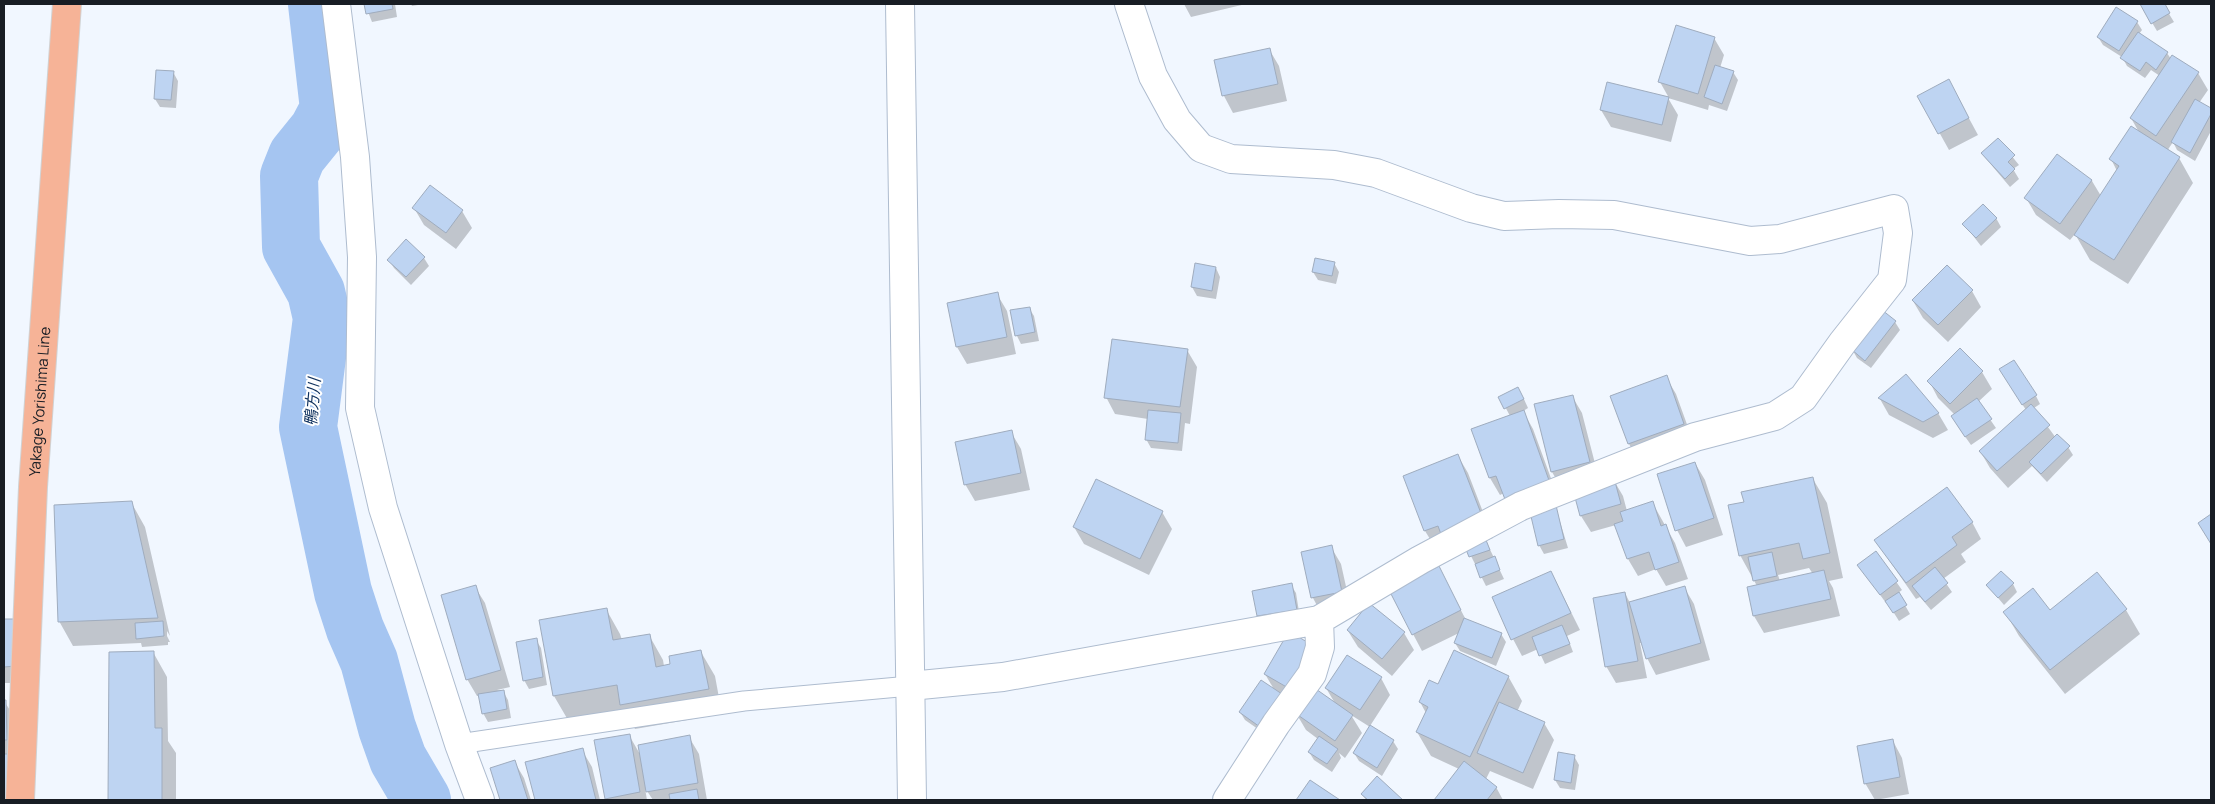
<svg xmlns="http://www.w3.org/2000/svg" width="2215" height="804" font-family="Manrope,'Noto Sans JP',sans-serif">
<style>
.shadow{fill:#0003;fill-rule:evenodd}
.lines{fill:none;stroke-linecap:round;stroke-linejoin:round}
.river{stroke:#a5c5f1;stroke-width:58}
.building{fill:#bed4f2;stroke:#9facbe}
.lane-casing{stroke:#aebccf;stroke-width:21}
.street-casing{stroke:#aebccf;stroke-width:30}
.primary-casing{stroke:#d1d2d3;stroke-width:30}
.lane{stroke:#fff;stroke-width:19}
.street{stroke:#fff;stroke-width:28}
.primary{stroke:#f6b397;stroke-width:28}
.labels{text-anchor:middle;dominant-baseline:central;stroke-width:4;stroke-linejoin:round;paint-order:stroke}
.street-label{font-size:15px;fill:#181d24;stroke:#fff}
.water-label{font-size:16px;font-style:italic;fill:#0e305d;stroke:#fff}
</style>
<rect width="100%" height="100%" fill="#f1f7ff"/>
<path class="shadow" d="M365,4H395L397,17L372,22Z
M411,4H424L412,6Z
M1184,4H1246L1191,17Z
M2141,4H2163L2174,22L2157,31Z
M2137,22L2142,30L2139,34L2167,53L2171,59L2198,73L2208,90L2199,103L2211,110V131L2195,161L2177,150L2173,142L2167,151L2179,158L2193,183L2128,284L2090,260L2075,234L2070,240L2036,215L2026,198L2057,155L2092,181L2101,196L2117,171L2111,159L2140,134L2131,118L2160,76L2151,70L2145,78L2127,66L2122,57L2103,45L2098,37Z
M1714,38L1724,55L1720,68L1733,72L1738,80L1727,111L1709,105L1708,110L1668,98L1678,115L1671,142L1611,127L1601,110L1608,83L1669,98L1660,82Z
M1269,49L1279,66L1287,101L1233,113L1224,96L1216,61Z
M173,72L178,81L176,108L160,107L155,99Z
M1919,96L1958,98L1978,135L1949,150Z
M1998,139L2019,165L2013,169L2019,179L2010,187L1982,154Z
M414,208L462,211L472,228L456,249L424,225Z
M1996,218L2001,227L1981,246L1964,224Z
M406,241L424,258L429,266L411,285L394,268L389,260Z
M1334,263L1339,272L1336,284L1318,280L1313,272Z
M1216,268L1220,277L1216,299L1197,296L1192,287Z
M1972,291L1981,307L1948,342L1923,318L1913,301Z
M997,294L1007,311L1016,354L967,364L957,347Z
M1029,308L1034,316L1039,341L1021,344L1017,336L1012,311Z
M1895,322L1900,330L1871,368L1857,358L1852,349Z
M1187,350L1197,367L1190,424L1185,423L1182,451L1151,448L1146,439L1148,419L1115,414L1106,397Z
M1982,372L1992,389L1978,402L1996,428L1971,445L1957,425L1955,415L1938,398L1929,381Z
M1666,377L1676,394L1693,441L1639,461L1629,444L1612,396Z
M2005,378L2036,396L2040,404L2034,408L2056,438L2068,447L2073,455L2047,482L2032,466L2008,488L1990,468L1980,451L2026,410Z
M1572,396L1582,413L1599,479L1562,489L1552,472L1536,405Z
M1500,397H1523L1528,408L1523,411L1533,429L1560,503L1555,505L1568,548L1544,554L1539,545L1532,513L1504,493L1500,495L1490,478L1473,430L1510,416Z
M1880,399L1938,413L1948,430L1933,438L1889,415Z
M1011,432L1021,449L1030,490L975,501L965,484Z
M1458,456L1468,473L1493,538L1486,541L1504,579L1486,586L1467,548L1435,547L1425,531L1404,476Z
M1695,463L1705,480L1723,535L1686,547L1677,530Z
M1613,479L1623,496L1627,511L1652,502L1675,543L1688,579L1666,586L1656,569L1638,576L1628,559L1616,525L1591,532L1581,516Z
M1813,479L1827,503L1843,578L1829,581L1833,588L1840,616L1764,633L1754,616L1757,586L1740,555L1745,503ZM1809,568L1813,574L1780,581L1778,575Z
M131,502L145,527L170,636L167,631V636L170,642H168V645L142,647L141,643L73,646L59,621Z
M1162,512L1172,529L1149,575L1084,544L1074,527Z
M1972,522L1981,539L1961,554L1966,562L1943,579L1952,592L1931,610L1920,597L1916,599L1875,540Z
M1331,547L1341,564L1351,609L1322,615L1313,598L1303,553Z
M1876,553L1902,590L1898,593L1910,614L1899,621L1887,602L1886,603L1864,573Z
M1439,568L1466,620L1501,634L1506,642L1496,666L1460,651L1455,643L1459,633L1422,651L1413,634Z
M1551,572L1580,630L1567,636L1573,652L1545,664L1538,649L1522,656L1513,639Z
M2097,574L2126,610L2140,634L2065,694L2019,636L2005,612H2050Z
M2013,584L2017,592L2004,605L1988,586Z
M1291,585L1296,593L1300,618L1263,624L1258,616L1254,592Z
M475,587L485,603L510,687L497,690L503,691L508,700L511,718L488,722L483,713L480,696H477L467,679Z
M1684,587L1694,604L1710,660L1656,675L1647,658L1642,643H1640L1647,678L1616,683L1606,666L1625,593L1630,603Z
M606,609L620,634L622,640L649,635L663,660L664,666L701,652L715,676L722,714L635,729L625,711L568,720L554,696Z
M4,620H14L24,683H4Z
M1348,631L1404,633L1414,650L1392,676L1358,647Z
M1289,633L1302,702L1336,705L1326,688L1381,678L1390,695L1370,726L1393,741L1398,749L1382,776L1359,761L1354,753L1370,727L1351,715L1362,733L1345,758L1339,753L1341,758L1332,772L1314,760L1309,752L1318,739L1306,730L1296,713L1265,734L1245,720L1240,712L1275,691L1265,674Z
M536,640L541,648L547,685L529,689L524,680Z
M153,652L167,677L168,741L176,753V800H110V653Z
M1508,676L1522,701L1517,712L1544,723L1554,740L1533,789L1490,771L1486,779L1496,787L1503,800H1436L1459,769L1431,756L1417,732L1426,713L1420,702L1438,686Z
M4,701L15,718L20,800H4Z
M629,735L641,756L689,737L699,754L707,800H653L645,788L647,800H607L606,798Z
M1893,741L1902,758L1909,794L1875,800L1865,783Z
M582,750L592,767L600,800H536L527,763Z
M1574,756L1579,765L1575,790L1560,788L1555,780Z
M514,761L524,778L531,800H501L491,768Z
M1377,778L1402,800H1366L1362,794Z"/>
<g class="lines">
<path class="river" d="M317,4L329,109L318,130L297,156L289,176L291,247L316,292L322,318L308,427L343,592L355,629L369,661L387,728L398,759L422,800"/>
</g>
<path class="building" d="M364,4H392L393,9L366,14Z
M2140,4H2165L2170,13L2151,24Z
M2116,7L2138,21L2119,51L2097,37Z
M1676,25L1715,37L1698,94L1658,82Z
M2138,32L2168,52L2156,70L2146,62L2140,71L2120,58Z
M1270,48L1278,84L1222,96L1214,60Z
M2172,55L2199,72L2156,136L2130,118Z
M1715,65L1734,71L1722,104L1704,97Z
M156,70L174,71L171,100L154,99Z
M1949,79L1969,118L1938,134L1917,96Z
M1607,82L1669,97L1662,125L1600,110Z
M2195,99L2211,108V114L2190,153L2171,142Z
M2131,126L2180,157L2114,260L2074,235L2119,166L2109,159Z
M1998,138L2015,155L2008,162L2015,169L2005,179L1981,153Z
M2057,154L2092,180L2060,224L2024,198Z
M430,185L463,210L446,233L412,208Z
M1983,204L1997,218L1976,238L1962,224Z
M406,239L425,257L406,277L387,260Z
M1315,258L1335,262L1332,276L1312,272Z
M1195,263L1216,267L1212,291L1191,287Z
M1947,265L1973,290L1938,325L1912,300Z
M998,292L1007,337L956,347L947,303Z
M1030,307L1035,332L1015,336L1010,310Z
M1882,310L1896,321L1865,361L1851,349Z
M1112,339L1188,349L1180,407L1104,398Z
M1960,348L1983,371L1950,404L1927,381Z
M2014,360L2037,395L2022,405L1999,369Z
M1906,374L1939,413L1923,422L1878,398Z
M1667,375L1684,424L1628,444L1610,396Z
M1518,387L1524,399L1504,409L1498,397Z
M1573,395L1590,462L1551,472L1534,404Z
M1977,398L1992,419L1965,437L1951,416Z
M2031,404L2050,425L1997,471L1979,451Z
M1148,410L1181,413L1178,443L1145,440Z
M1524,410L1551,486L1506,502L1496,476L1489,478L1471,429Z
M1012,430L1021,473L964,485L955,442Z
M2057,434L2070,446L2041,474L2029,462Z
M1458,454L1484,521L1442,537L1438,526L1424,531L1403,476Z
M1695,462L1714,518L1675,531L1657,474Z
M1813,477L1830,553L1803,559L1799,543L1739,556L1728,505L1744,502L1741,492Z
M1614,478L1621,504L1580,516L1573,490Z
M1096,479L1163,511L1140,559L1073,527Z
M1947,487L1973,522L1952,537L1957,545L1906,583L1874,540Z
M132,501L158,618L58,622L54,505Z
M1555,501L1564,539L1538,546L1529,508Z
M1653,501L1661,526L1666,524L1679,562L1655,570L1649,552L1627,559L1614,524L1623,521L1620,512Z
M2211,514V544L2198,523Z
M1484,535L1490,550L1469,557L1463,542Z
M1332,545L1342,592L1311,598L1301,552Z
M1876,551L1898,581L1880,595L1857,565Z
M1772,552L1777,576L1753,581L1748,557Z
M1495,556L1500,570L1480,578L1475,564Z
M1439,566L1461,610L1412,635L1390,592Z
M1935,567L1948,583L1925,602L1912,586Z
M1824,570L1831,599L1753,616L1747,587Z
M1551,571L1571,613L1511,640L1492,597Z
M2001,571L2014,583L1998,598L1986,585Z
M2097,572L2127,609L2050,670L2003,612L2033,588L2050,610Z
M1292,583L1297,610L1257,616L1252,591Z
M476,585L501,670L466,680L441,595Z
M1685,586L1701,643L1646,659L1629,602Z
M1625,592L1638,661L1605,667L1593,598Z
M1899,592L1907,605L1893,613L1885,601Z
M1369,603L1405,632L1382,659L1347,630Z
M607,608L613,640L650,634L656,667L670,664L669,656L701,650L709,689L620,705L617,685L553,696L539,620Z
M1464,618L1502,633L1492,658L1454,643Z
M4,619H15V666L4,667Z
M163,621L164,636L136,639L135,623Z
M1562,625L1570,644L1539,656L1532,637Z
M1289,631L1315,647L1290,689L1264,674Z
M537,638L543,677L523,681L516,642Z
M1454,650L1509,676L1470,757L1416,732L1428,707L1419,702L1429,680L1438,684Z
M154,651L155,728H162V800H108L109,652Z
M1347,655L1382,677L1360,710L1325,688Z
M1261,680L1282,694L1260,727L1239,712Z
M1313,687L1353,715L1335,741L1295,713Z
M504,690L507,709L482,714L478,694Z
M4,700H6L7,740H4Z
M1499,702L1545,722L1523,773L1477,753Z
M1370,725L1394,740L1377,768L1353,753Z
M630,734L640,792L605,799L594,740Z
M690,735L698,783L646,792L638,745Z
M1319,736L1338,749L1327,764L1308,752Z
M1893,739L1900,777L1864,784L1857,746Z
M583,748L596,800H535L525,762Z
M1558,752L1575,755L1571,783L1554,780Z
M4,754H9L12,800H4Z
M515,760L528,800H500L490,768Z
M1464,761L1497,787L1487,800H1434Z
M1377,776L1403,800H1368L1361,794Z
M1310,780L1340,800H1296Z
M697,789L699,800H670L669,794Z"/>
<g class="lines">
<g class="lane-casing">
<path id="lane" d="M459,744L744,701L910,686"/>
</g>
<g class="street-casing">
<path id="street" d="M336,4L355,157L362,257L360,408L383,508L459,744L480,800
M900,4L912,800
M910,686L1003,677L1319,620L1420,560L1521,506L1695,437L1775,416L1803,398L1843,342L1892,280L1898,233L1894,209L1780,239L1750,241L1614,215L1559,214L1504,216L1471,208L1376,173L1334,165L1231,159L1201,148L1177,120L1153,76L1129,4
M1227,800L1276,724L1312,674L1320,647L1319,620"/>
</g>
<g class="primary-casing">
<g id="primary">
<path id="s1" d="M20,800L33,487L67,4"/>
</g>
</g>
<use href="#lane" class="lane"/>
<use href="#street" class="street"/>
<use href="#primary" class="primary"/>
</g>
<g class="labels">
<g class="street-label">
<text stroke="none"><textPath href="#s1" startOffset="399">Yakage Yorishima Line</textPath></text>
</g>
<g class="water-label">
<text transform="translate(312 402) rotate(-85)">鴨方川</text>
</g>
</g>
<rect width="2215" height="804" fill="none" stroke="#181d24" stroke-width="10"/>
</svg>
